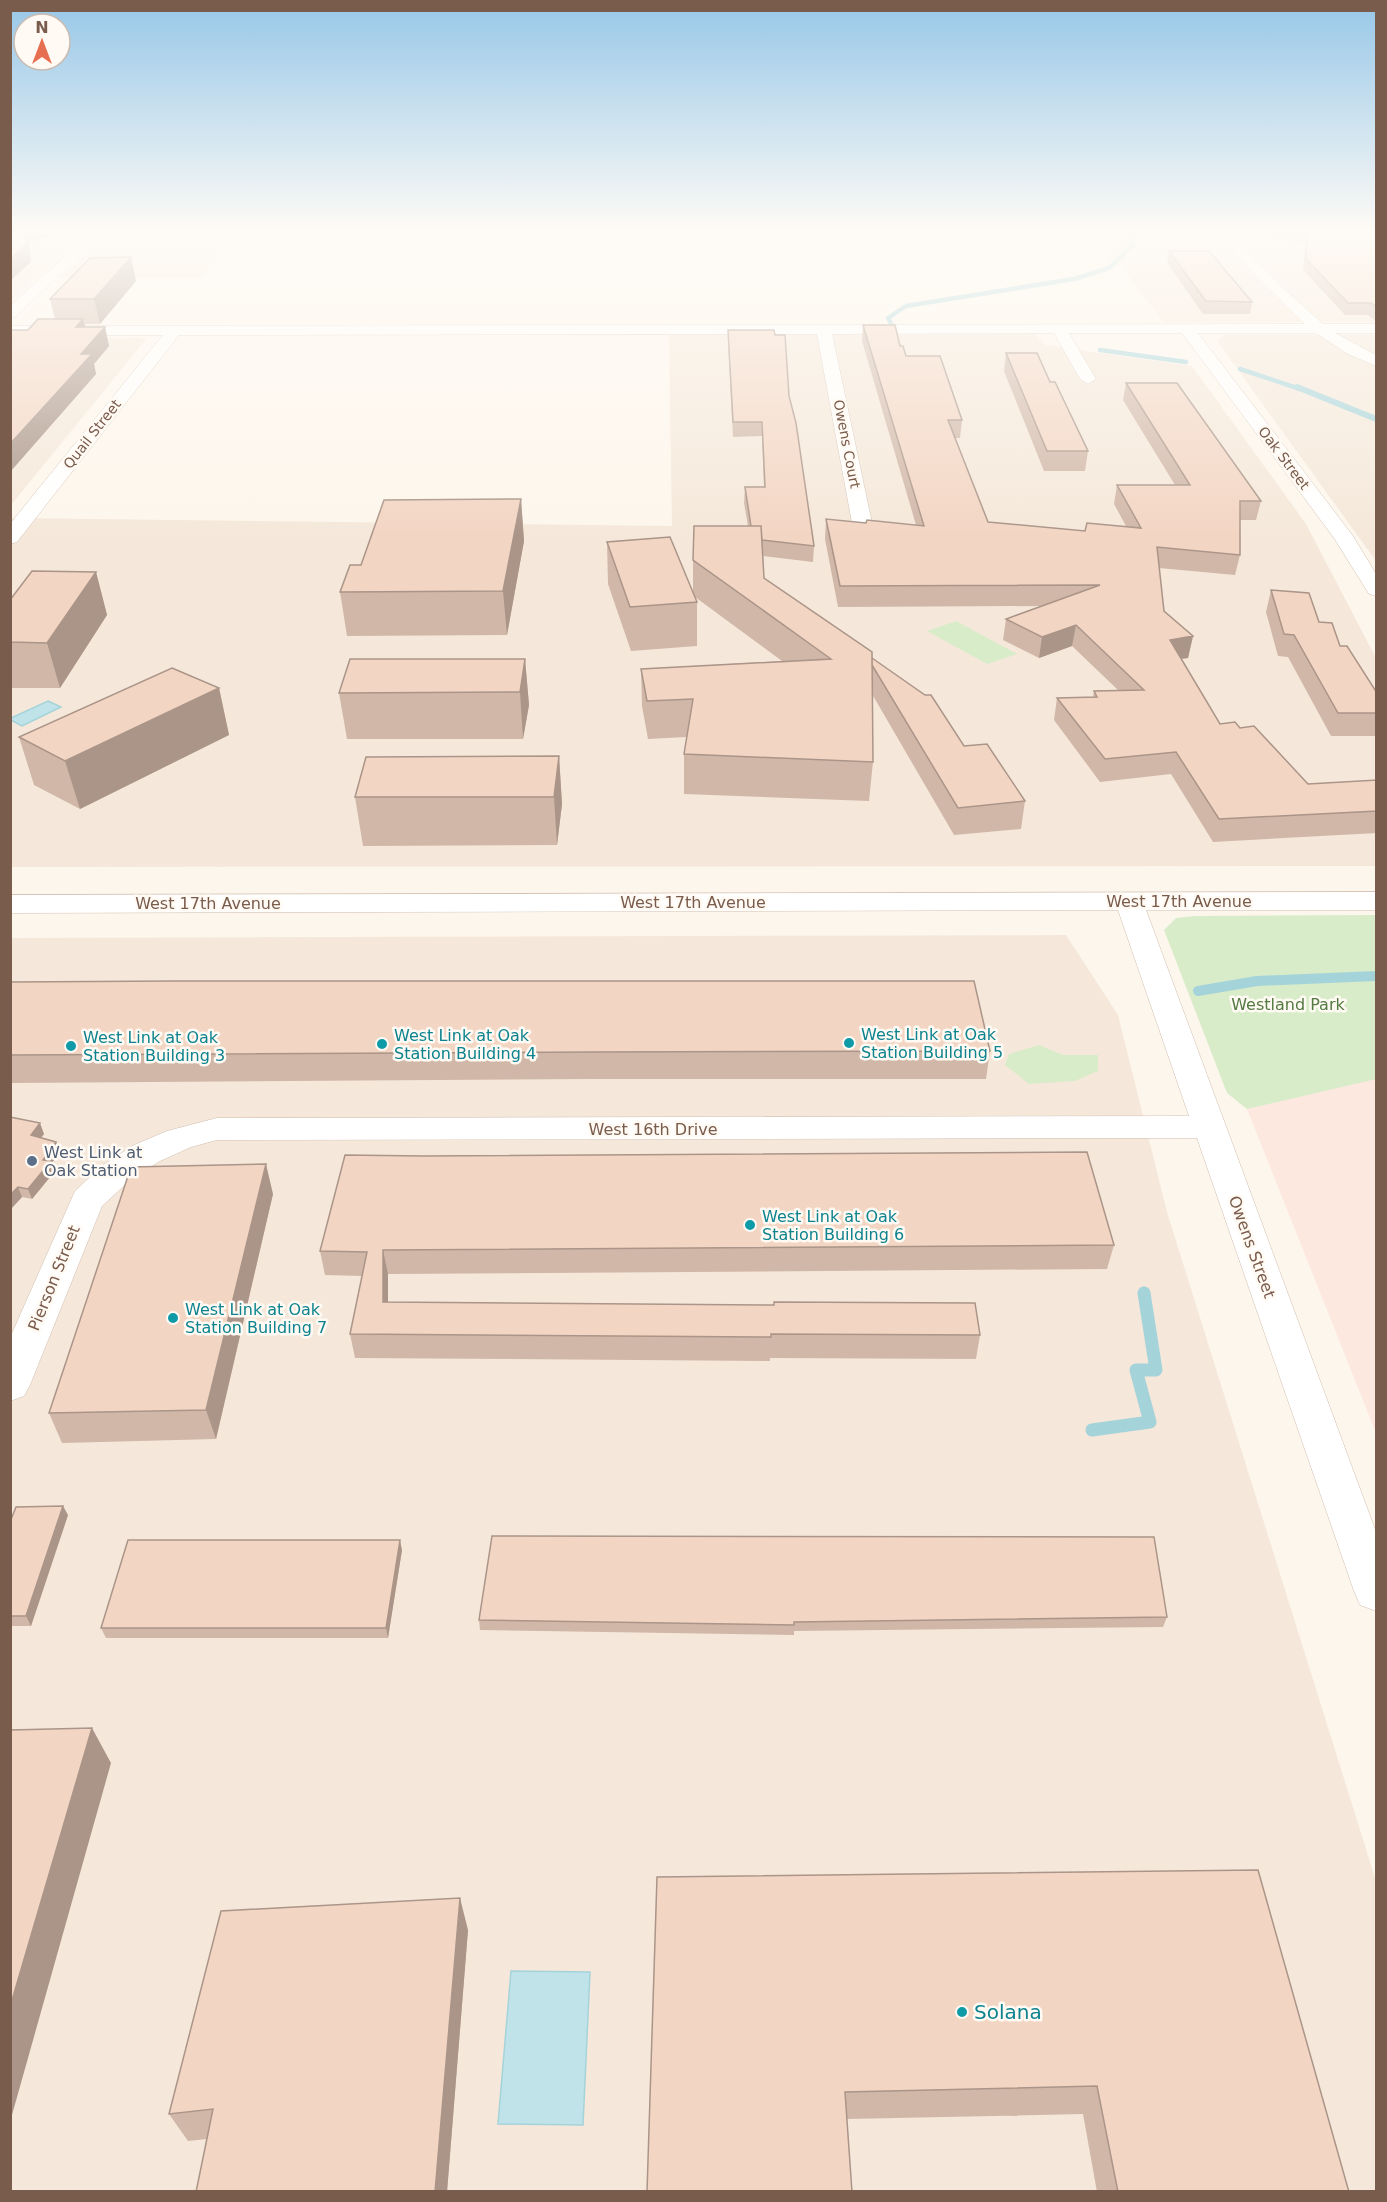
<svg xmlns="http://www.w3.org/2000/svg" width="1387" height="2202" font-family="'DejaVu Sans',sans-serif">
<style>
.residential{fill:#f5e8da}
.commercial{fill:#fde8e0}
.green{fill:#d8ecc9}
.water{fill:#bfe3e8;stroke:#a5d3da;stroke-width:1.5}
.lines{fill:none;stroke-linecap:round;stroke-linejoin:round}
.stream-far3{stroke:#a5d3da;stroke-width:4.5}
.stream-far2{stroke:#a5d3da;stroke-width:6}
.stream-far1{stroke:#a5d3da;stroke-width:10}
.stream{stroke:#a5d3da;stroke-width:13}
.minor-casing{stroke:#d1beb0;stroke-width:1}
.minor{fill:#fff;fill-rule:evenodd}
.wall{fill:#d1b7a8}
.shaded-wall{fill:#aa9588}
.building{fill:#f3d5c3;stroke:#aa9588;stroke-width:1.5}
.culture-dot{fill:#0f9aa8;stroke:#fffaf3;stroke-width:2}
.service-dot{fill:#5c6f8a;stroke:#fffaf3;stroke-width:2}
.labels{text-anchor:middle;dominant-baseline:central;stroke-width:5;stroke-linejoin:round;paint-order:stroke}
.far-street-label{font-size:14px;fill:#7a5c4d;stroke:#fffaf3}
.street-label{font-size:16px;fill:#7a5c4d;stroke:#fffaf3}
.park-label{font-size:16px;fill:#537a41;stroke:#fffaf3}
.culture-label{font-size:16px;fill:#0d838f;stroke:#fffaf3;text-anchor:start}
.service-label{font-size:16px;fill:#4e5e75;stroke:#fffaf3;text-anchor:start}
.near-culture-label{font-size:20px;fill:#0d838f;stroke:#fffaf3;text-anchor:start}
</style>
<rect width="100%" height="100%" fill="#fdf6ec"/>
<path class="residential" d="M11,229H90L11,302Z
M113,229H253L237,248H224L201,278H59Z
M1123,229H1376V322H1163L1121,265L1100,263L1119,244Z
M1035,334L1046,345L1192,366L1306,524L1376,658V866L11,867V518L672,526L669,335Z
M1223,335H1376V561L1217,341Z
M147,338L11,505V339Z
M1066,935L1118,1015L1167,1212L1376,1881V2191H11L10,938Z"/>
<path class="commercial" d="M1376,1078V1433L1247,1109Z"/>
<path class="green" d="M956,621L1017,654L987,664L927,631Z
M1376,915V1079L1247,1109L1227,1093L1164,930L1176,918L1195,916Z
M1039,1045L1063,1055H1098V1071L1075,1081L1029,1084L1005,1065L1009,1054Z"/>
<path class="water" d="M48,701L61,707L22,726L11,720V718Z
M511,1971L590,1972L583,2125L498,2124Z"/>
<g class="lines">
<path class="stream-far3" d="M892,325L888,318L906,306L1074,279L1109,268L1132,246L1135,229
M1100,350L1186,362
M1240,369L1300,389"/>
<path class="stream-far2" d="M1297,387L1376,419"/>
<path class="stream-far1" d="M1198,991L1257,981L1376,976"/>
<path class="stream" d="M1092,1430L1150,1422L1136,1370H1156L1144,1293"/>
<g class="minor-casing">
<path id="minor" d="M95,229H108L15,317L10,318V306Z
M1227,229H1239L1235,239L1284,289L1323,324H1376V333H1335L1376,355V366L1348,354L1316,333H1198L1353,536L1376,574V596L1369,594L1334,538L1182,333H1069L1096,379L1088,384L1080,379L1054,333L832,334L872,523L869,527H855L852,523L817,334L179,335L17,542L10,544V524L163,335L10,336V326L1305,324L1223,243L1221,240Z
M1376,892V910H1146L1376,1532V1611L1360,1605L1354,1591L1197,1138L217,1140L191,1147L158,1162L128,1182L102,1206L30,1385L24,1396L10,1401V1338L75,1191L103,1165L134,1145L167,1131L217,1118L1189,1116L1118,910L10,913V895Z"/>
</g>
<use href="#minor" class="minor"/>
</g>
<path class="wall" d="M650,229H684L667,233Z
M776,229H804L791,233Z
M1259,229H1377V322L1368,315H1345L1303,270L1305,243L1265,236Z
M1169,251L1252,302L1250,314H1203L1167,263Z
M136,281L100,324H84L85,327H105L109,346L94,364L96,374L10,472V330H28L55,319L50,299Z
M863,325L900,346L906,356L962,420L960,438H955L988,522L1085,531L1126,526L1114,504L1117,485H1175L1123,400L1126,383L1261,501L1256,520H1240V555L1235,575L1159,568L1164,611L1193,636L1188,658L1181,659L1220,724L1240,728L1308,784L1377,780V833L1213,842L1171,774L1100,782L1054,720L1057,698L1093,697L1094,691L1118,690L1072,646L1039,658L1003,640L1006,619L1042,606L838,607L825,539L826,519L866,523L916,525L862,341Z
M728,330L789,396L814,546L813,562L763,556L764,578L872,658L964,746L1025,801L1021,829L954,835L872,694L873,762L869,801L684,794V754L687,737L648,739L642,706L641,669L782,661L695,597L697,602V646L631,651L608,584L607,542L693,592V560L748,526L744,503L745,487H764L762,436L733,437L728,343Z
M1006,353L1050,382L1088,451L1085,471H1044L1004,371Z
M521,499L524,541L507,635L347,636L340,592L361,565Z
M96,572L107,615L60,688H10V600Z
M1271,590L1319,622L1340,646L1377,693V736H1331L1288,657L1278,656L1266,612Z
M525,659L529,705L523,739H347L339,693Z
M219,688L229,735L80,809L34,785L19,737Z
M559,756L562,804L557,845L363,846L355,797Z
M10,982L990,1051L986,1079H593L10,1083Z
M10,1117L44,1134L41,1138L56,1142L60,1152L52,1163L55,1171L32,1199L22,1197L10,1210Z
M345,1155L1114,1245L1107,1269L388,1274V1302L980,1335L976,1359L770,1358V1361L355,1358L350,1334L362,1276L325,1275L320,1251Z
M273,1194L216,1439L62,1443L49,1413Z
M68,1515L31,1626H10V1522Z
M402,1550L388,1638H106L101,1628Z
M1167,1617L1163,1627L794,1631V1635L480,1630L479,1620Z
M657,1877L1349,2192H1097L1083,2114L847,2119Z
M468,1930L447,2192H196L207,2139L188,2141L169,2114Z"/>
<path class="shaded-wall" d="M25,229H49V237L29,242L31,262L10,281V259Z
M667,229H684L667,233Z
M791,229H804L791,233Z
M131,257L136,281L100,324L94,299Z
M83,319L88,338L76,327Z
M105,327L109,346L94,364L96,374L10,472V444L81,354Z
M521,499L524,541L507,635L503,591Z
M96,572L107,615L60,688L47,643Z
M1076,625L1072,646L1039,658L1042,637Z
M1193,636L1188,658L1165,661L1170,640Z
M525,659L529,705L523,739L520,692Z
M219,688L229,735L80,809L65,761Z
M559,756L562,804L557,845L554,797Z
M40,1123L44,1134L35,1145L31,1135Z
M56,1142L60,1152L52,1163L55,1171L32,1199L28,1189L43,1160Z
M266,1164L273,1194L216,1439L206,1410Z
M18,1187L22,1197L10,1210V1195Z
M383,1250L388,1274V1327L383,1302Z
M63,1506L68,1515L31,1626L26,1616Z
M400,1540L402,1550L388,1638L386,1628Z
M92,1728L111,1763L10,2122V2007Z
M460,1898L468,1930L447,2192H435Z"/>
<path class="building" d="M10,229H25L26,245L10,259Z
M1292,229H1377V307L1371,303H1348L1306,259L1308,232Z
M1169,251H1209L1252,302L1206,301Z
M131,257L94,299H50L90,258Z
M38,319H83L76,327H105L81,354H92L10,444V330H28Z
M863,325H895L900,346H903L906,356H940L962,420H948L988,522L1085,531L1087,523L1141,528L1117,485H1190L1126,383H1177L1261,501H1240V555L1157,547L1164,611L1193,636L1170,640L1220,724L1235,722L1240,728L1254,726L1308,784L1377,780V811L1219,819L1176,752L1105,759L1057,698L1097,697L1094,691L1144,690L1076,625L1042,637L1006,619L1100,585L840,586L826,519L866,523L867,520L924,526Z
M728,330H774L775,335H785L789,396L796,423L814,546L762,540L761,526H751L745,487H765L762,422H733Z
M1006,353H1037L1050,382H1055L1088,451H1047Z
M521,499L503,591L340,592L350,565H361L384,500Z
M694,526H761L764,578L872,652L873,762L684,754L693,699L647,701L641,669L831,659L693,560Z
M670,537L697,602L630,607L607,542Z
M32,571L96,572L47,643L10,642V600Z
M1271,590L1309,593L1319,622L1332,623L1340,646H1347L1377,693V713H1338L1294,635L1284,634Z
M872,658L925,695H931L964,746L987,744L1025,801L958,808L872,665Z
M350,659H525L520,692L339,693Z
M172,668L219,688L65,761L19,737Z
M559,756L554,797H355L366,757Z
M173,981H974L990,1051L592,1052L10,1055V982Z
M10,1117L40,1123L31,1135L56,1142L43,1160L51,1161L28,1189L18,1187L10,1195Z
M1087,1152L1114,1245L383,1250V1302L774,1305V1302L975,1303L980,1335L771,1334V1337L350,1334L367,1252L320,1251L345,1155L424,1156Z
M266,1164L206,1410L49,1413L131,1167Z
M63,1506L26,1616H10V1522L16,1507Z
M492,1536L1154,1537L1167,1617L794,1622V1625L479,1620Z
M128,1540H400L386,1628H101Z
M92,1728L10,2007V1730Z
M1258,1870L1349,2192H1118L1097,2086L845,2092L852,2192H647L657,1877Z
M460,1898L435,2192H196L213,2109L169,2114L221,1911Z"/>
<linearGradient id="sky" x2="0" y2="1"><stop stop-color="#97c7e8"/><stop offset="0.43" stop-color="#fefbf6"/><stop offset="1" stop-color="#fefbf6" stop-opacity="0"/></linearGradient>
<rect width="1387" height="537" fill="url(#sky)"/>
<g class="culture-dot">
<circle cx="849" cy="1043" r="6"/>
<circle cx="382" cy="1044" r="6"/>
<circle cx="71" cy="1046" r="6"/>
<circle cx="750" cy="1225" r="6"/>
<circle cx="173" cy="1318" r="6"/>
<circle cx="962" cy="2012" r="6"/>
</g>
<circle class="service-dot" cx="32" cy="1161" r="6"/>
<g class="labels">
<g class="far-street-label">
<text transform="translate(92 434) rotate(-52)">Quail Street</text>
<text transform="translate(847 444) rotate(79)">Owens Court</text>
<text transform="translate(1284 458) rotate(53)">Oak Street</text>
</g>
<g class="street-label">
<text x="1179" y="901">West 17th Avenue</text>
<text x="693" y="902">West 17th Avenue</text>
<text x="208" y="903">West 17th Avenue</text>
<text x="653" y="1129">West 16th Drive</text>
<text transform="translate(1252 1247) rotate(70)">Owens Street</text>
<text transform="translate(54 1278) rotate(-68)">Pierson Street</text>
</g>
<g class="park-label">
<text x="1288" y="1004">Westland Park</text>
</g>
<g class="culture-label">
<text x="861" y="1034">West Link at Oak<tspan x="861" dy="18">Station Building 5</tspan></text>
<text x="394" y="1035">West Link at Oak<tspan x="394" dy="18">Station Building 4</tspan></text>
<text x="83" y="1037">West Link at Oak<tspan x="83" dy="18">Station Building 3</tspan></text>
<text x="762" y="1216">West Link at Oak<tspan x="762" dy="18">Station Building 6</tspan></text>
<text x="185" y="1309">West Link at Oak<tspan x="185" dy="18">Station Building 7</tspan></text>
</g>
<g class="service-label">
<text x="44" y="1152">West Link at<tspan x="44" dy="18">Oak Station</tspan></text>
</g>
<g class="near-culture-label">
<text x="974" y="2012">Solana</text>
</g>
</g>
<rect width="1387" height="2202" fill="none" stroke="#7a5c4d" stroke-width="24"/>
<g transform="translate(42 42)"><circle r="28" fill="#fffaf3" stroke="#cabbb1" stroke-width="1.5"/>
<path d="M0-4.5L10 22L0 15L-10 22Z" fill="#e76f51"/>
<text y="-9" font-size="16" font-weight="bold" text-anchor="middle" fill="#7a5c4d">N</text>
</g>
</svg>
